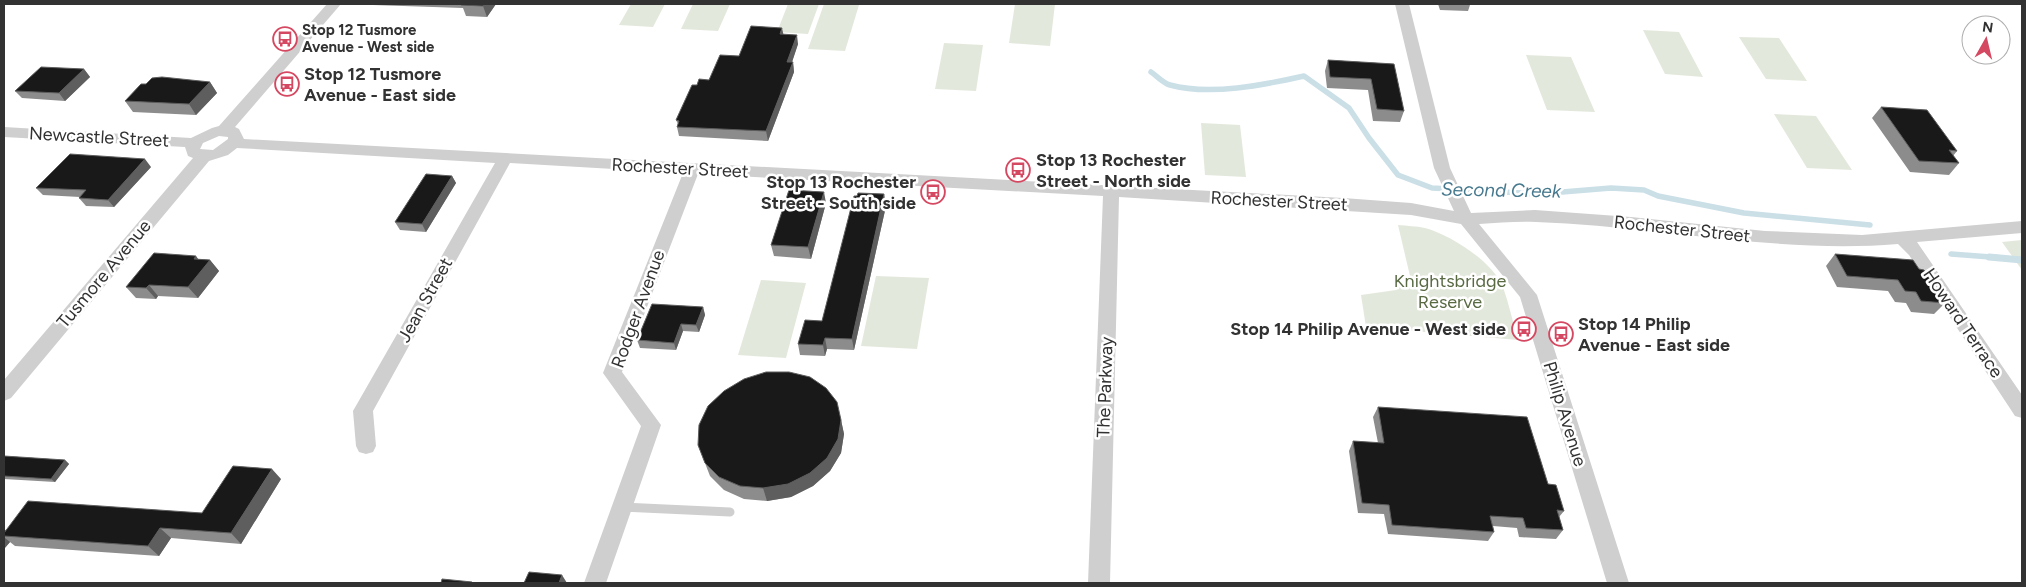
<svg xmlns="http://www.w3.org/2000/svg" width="2026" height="587" font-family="Figtree,sans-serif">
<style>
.green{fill:#e3e8dc}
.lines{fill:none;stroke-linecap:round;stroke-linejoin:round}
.stream-far1{stroke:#cbdfe7;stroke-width:5.5}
.stream{stroke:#cbdfe7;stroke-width:7}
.service{stroke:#cfcfcf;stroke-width:9}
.minor{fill:#cfcfcf;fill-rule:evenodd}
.wall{fill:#8c8c8c}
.shaded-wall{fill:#5e5e5e}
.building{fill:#191919;stroke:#5e5e5e}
.labels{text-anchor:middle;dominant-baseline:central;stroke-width:5;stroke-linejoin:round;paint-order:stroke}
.far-poi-label{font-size:15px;font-weight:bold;fill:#323232;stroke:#fff;text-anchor:start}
.poi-label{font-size:18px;font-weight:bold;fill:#323232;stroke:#fff;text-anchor:start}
.street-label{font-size:18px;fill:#323232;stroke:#fff}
.park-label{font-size:18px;fill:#596a43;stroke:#fff}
.water-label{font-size:19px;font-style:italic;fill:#47798e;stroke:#fff}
</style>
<rect width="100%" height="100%" fill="#fff"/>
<path class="green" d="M631,4H665L653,27L619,25Z
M693,4H730L718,31L681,29Z
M788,4H819L808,34L777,32Z
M824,4L859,5L845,51L808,49Z
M1015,4H1055L1050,46L1009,43Z
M1643,30L1679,32L1703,77L1665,74Z
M1739,37L1779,38L1807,81L1766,79Z
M944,43L983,45L976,91L935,89Z
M1526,55L1571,57L1595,112L1547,110Z
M1774,114L1816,116L1852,170L1807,168Z
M1201,123L1240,125L1246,177L1205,175Z
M1398,225C1407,226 1416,226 1425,228C1451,235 1493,262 1503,287C1509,304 1513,323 1518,340L1366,327L1361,295L1396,290L1410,276Z
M2022,240V270L2002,242Z
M876,276L929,278L917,349L861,346Z
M761,280L806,283L786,358L738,355Z"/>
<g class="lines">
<path class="stream-far1" d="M1151,72C1157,76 1163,83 1170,85C1210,96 1264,85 1304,76L1349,108L1369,138L1398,175L1432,188L1538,194L1611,188L1644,190L1658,196L1744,213L1870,225
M1951,254L2004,258"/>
<path class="stream" d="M1989,257L2022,260"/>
<path class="service" d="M622,507L730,512"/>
<path class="minor" d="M327,4H341L235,127L239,129L244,139L1343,198L1411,203L1454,211L1434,168L1395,4H1409L1450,168L1471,213L1535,210L1631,217L1765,231L1862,235L2022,221V233L1917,242L2022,395V418L2015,416L1909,255L1898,244C1777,254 1657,226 1536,222C1517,221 1498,223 1479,224L1537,295L1629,583H1607L1520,297L1461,224L1411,215L1119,197L1110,583H1088L1103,196L698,174L622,372L661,425L606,583H584L641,426L603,373L683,173L510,163L373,411L376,446L373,452L366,454L359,452L356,446L353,411L495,163L237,148L228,155L209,161L11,398L4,401V380L193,158L188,156L185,147L4,137V127L191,138L212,128L219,126ZM219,136L228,137V139L213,150L200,149L203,143Z"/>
</g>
<path class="wall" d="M372,4H496L487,17L466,16L463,8L373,5Z
M1438,4H1476L1475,5H1470L1468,11L1440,10Z
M783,34L798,44L792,62H793L794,72L768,141L679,136L677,127L678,124L676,120L697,85L709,80L739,56Z
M1328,60L1394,64L1404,111L1400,122L1373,121L1368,90L1327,88L1325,71Z
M84,69L90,77L65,101L22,98L15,91Z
M210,82L217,93L196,115L133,112L125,101Z
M1881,107L1957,151L1953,156L1959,163L1949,175L1910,172L1872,118Z
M151,167L114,207L86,206L79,198L80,197L43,195L36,188Z
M452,176L456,183L426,232L400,230L395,222Z
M884,194L886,206L854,350L827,349L825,356L800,355L798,344L822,321L857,196Z
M826,203L811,259L774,256L771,245Z
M1835,254L1919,269L1945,303L1934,314L1911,312L1906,303L1895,302L1888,291L1837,287L1826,266Z
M198,259L210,260L219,271L198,298L158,296L156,299L136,298L126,287Z
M703,307L705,315L699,332L683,331L676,350L640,348L637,340Z
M1378,407L1548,484L1564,511L1559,517L1563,530L1556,539L1519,537L1517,528L1493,526L1494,532L1488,541L1388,534L1384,514L1358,513L1349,451L1353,441L1378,443L1373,417Z
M841,420L844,434L841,453L830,471L813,486L791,497L767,501L744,499L724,490L710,476L698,445Z
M4,456L65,460L69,464L55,482L4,479Z
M281,479L241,544L171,538L159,556L15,546L10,542L4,549V530L202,513Z"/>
<path class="shaded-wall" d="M484,4H496L487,17L483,6Z
M782,28L784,37L780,34Z
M797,35L798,44L789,71L787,62Z
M793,62L794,72L768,141L766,131Z
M84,69L90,77L65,101L59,93Z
M210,82L217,93L196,115L189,104Z
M145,159L151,167L114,207L108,200Z
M452,176L456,183L426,232L422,224Z
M824,192L826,203L811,259L808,247Z
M884,194L886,206L854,350L852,339Z
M196,256L204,267L210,260L219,271L198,298L188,287L194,259Z
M149,285L158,296L156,299L146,288Z
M703,307L705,315L699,332L696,325Z
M681,324L683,331L676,350L674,343Z
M825,338L827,349L825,356L823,345Z
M841,420L844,434L841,453L830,471L813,486L791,497L767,501L763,488Z
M65,460L69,464L55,482L51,479Z
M272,469L281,479L241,544L231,533Z
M160,528L171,538L159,556L148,546Z
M5,538L10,542L4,549V539Z
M562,575L567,583H559Z"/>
<path class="building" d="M462,4H484L483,6L461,5Z
M751,26L782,28L780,34L797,35L787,62H793L766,131L677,127L679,121L676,120L692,85H697L699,79L709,80L720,55L739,56Z
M1328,60L1394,64L1404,111L1377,109L1371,79L1330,77Z
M41,67L84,69L59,93L15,91Z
M162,77L210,82L189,104L125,101L141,84H146L152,78Z
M1881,107L1927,110L1957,151L1949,150L1959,163L1919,161Z
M70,154L145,159L108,200L79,198L86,190L36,188Z
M426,174L452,176L422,224L395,222Z
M789,190L824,192L808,247L771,245Z
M858,193L884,194L852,339L825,338L823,345L798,344L805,320L822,321L854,196H857Z
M154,253L196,256L194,259L210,260L188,287L149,285L146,288L126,287Z
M1835,254L1913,260L1919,269L1924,270L1945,303L1921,301L1916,292L1905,291L1898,280L1847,276Z
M652,304L703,307L696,325L681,324L674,343L637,340Z
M766,372H789L810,377L826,388L837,402L841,420L838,439L827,458L810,473L788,484L763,488L740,486L719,477L705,463L698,445L699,425L708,406L724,391L744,379Z
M1378,407L1527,417L1548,484L1556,485L1564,511L1557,510L1563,530L1526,528L1523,518L1490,516L1494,532L1392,525L1389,505L1362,503L1353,441L1384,443Z
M4,456L65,460L51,479L4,476Z
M233,466L272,469L231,533L160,528L148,546L4,536V533L28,501L202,513Z
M529,572L562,575L559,583H524Z
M442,579L472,582L471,583H441Z"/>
<defs>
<g id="bus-ring" transform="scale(1.25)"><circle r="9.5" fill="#fff" stroke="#d54861" stroke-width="1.5"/><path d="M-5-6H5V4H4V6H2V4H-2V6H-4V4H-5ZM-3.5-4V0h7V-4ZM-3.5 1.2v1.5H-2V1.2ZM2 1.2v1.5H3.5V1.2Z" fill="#d54861"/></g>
</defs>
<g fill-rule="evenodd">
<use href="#bus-ring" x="285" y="39"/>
<use href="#bus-ring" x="287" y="84"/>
<use href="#bus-ring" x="1018" y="170"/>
<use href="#bus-ring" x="933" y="192"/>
<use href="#bus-ring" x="1524" y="329"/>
<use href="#bus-ring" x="1561" y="334"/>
</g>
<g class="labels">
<g class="far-poi-label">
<text x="302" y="30">Stop 12 Tusmore<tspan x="302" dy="17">Avenue - West side</tspan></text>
</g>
<g class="poi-label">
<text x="304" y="74">Stop 12 Tusmore<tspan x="304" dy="21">Avenue - East side</tspan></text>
<text x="1036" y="160">Stop 13 Rochester<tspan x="1036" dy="21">Street - North side</tspan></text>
<text x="916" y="182" text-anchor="end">Stop 13 Rochester<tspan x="916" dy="21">Street - South side</tspan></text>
<text x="1578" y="324">Stop 14 Philip<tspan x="1578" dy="21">Avenue - East side</tspan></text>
<text x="1506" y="329" text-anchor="end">Stop 14 Philip Avenue - West side</text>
</g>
<g class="street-label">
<text transform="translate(99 137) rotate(3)">Newcastle Street</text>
<text transform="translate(680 168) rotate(3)">Rochester Street</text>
<text transform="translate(1279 201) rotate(3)">Rochester Street</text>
<text transform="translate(1682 229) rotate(6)">Rochester Street</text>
<text transform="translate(104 274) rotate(-50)">Tusmore Avenue</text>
<text transform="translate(425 300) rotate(-61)">Jean Street</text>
<text transform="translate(638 309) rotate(-70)">Rodger Avenue</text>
<text transform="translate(1963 323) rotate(56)">Howard Terrace</text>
<text transform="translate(1105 387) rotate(-88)">The Parkway</text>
<text transform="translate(1565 414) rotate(73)">Philip Avenue</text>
</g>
<g class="park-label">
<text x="1450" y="281">Knightsbridge<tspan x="1450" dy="21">Reserve</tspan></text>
</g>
<g class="water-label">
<text transform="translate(1501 190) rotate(1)">Second Creek</text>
</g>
</g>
<rect width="2026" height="587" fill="none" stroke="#323232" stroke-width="10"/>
<g transform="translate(1986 40) rotate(8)"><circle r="24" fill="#ffffff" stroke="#adadad"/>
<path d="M0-4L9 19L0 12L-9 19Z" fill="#d54861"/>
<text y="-8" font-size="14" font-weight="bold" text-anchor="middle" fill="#323232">N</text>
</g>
</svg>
